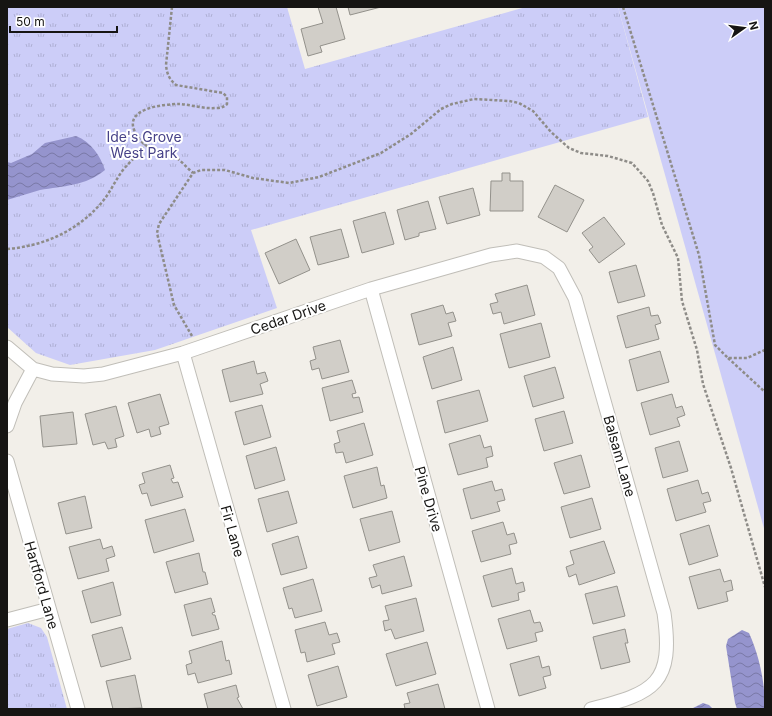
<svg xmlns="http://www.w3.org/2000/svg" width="772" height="716" font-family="Inter,sans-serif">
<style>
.grass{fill:#cccdf8}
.park{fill:url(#park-tufts)}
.water{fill:url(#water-waves)}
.building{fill:#d1cec8;stroke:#93918b}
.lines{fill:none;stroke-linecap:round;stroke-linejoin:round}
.minor-casing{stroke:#c0beb8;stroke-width:15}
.path{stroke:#8e8c88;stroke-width:2.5;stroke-dasharray:3 2;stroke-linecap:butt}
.minor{stroke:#fff;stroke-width:13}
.labels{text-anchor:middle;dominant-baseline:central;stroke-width:4;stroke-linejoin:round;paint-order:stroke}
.park-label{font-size:14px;fill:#474288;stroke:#fff}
.street-label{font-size:14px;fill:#161513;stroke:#fff}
</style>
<defs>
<pattern id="park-tufts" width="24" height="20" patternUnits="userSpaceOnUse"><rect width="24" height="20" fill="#cccdf8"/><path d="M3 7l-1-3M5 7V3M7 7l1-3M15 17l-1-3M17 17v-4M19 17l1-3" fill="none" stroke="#aeafd4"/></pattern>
<pattern id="water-waves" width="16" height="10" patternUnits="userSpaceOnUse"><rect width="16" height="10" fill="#9594cd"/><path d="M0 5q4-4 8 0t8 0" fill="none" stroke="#7978a5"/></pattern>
</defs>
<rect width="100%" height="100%" fill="#f2efe9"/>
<path class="grass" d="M618,7H765V532Z"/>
<path class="park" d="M7,7H287L305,69L526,7H618L648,117L251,230L277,308L155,350L70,365L36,353L7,327Z
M28,623L41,628L47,637L67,709H7V629Z"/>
<path class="water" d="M76,136C91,142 100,155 105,170C86,186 63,186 40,190C29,193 18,197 7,200V162L11,163L32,154L45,143Z
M742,630L749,633C760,657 765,684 765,709H737L735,703L726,646L728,639Z
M703,703L709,705L713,709H691Z"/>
<path class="building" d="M318,7H336L345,39L320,46L322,52L308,56L301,29L323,23Z
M348,7H381L350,15Z
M502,173H510V181H523V211H490L491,181H502Z
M555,185L584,200L567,232L538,217Z
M473,188L480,215L447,224L439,197Z
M428,201L436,229L419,233V236L405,240L397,210Z
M385,212L394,244L362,253L353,221Z
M604,217L625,244L599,263L589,250L593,247L582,233Z
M341,229L349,257L318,265L310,237Z
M296,239L310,270L279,284L265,253Z
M636,265L645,296L618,303L609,272Z
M527,285L535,315L504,324L501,312L493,314L490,304L498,302L495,294Z
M443,305L446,314L453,312L456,321L448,323L452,336L419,345L411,314Z
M649,307L651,316L658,315L661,323L655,325L659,339L626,348L617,316Z
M541,323L550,357L509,368L500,334Z
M340,340L349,372L322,379L319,368L312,370L310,361L316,359L313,347Z
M453,347L462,380L432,389L423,357Z
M660,351L669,382L637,391L629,360Z
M254,361L257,374L265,372L268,381L260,384L263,394L230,402L222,370Z
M555,367L564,398L533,407L524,376Z
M352,380L356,393L352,394L353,398L359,397L363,412L330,421L322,388Z
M479,390L488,421L445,433L437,401Z
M160,394L169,424L159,427L161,434L151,437L149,429L137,433L128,403Z
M672,394L676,408L682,406L685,415L677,418L680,426L650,435L641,403Z
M262,405L271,437L244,445L235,412Z
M116,406L124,436L115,439L117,447L108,449L105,442L93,445L85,414Z
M564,411L573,443L544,451L535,419Z
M73,412L77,444L43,447L40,416Z
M364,423L373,455L346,463L343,452L336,453L334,444L340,442L337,431Z
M480,435L484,448L491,446L493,456L486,458L488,467L458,475L449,444Z
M679,441L688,471L663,478L655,448Z
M276,447L285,480L255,489L246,456Z
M581,455L590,487L564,494L554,463Z
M170,465L174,478L171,479L173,483L178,482L183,497L151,506L147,493L142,494L139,485L145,483L142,473Z
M377,467L381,486L384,485L387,498L353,508L344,476Z
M698,480L702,494L708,492L711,501L703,503L706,512L676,521L667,489Z
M492,481L495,491L502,489L505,500L497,502L500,511L471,519L463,489Z
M288,491L297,523L267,532L258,499Z
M85,496L92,528L66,534L58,503Z
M592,498L601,529L570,538L561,507Z
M185,509L194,541L154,553L145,520Z
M392,511L400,542L369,551L360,519Z
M503,522L507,535L514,533L517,543L509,545L511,554L481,562L472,531Z
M709,525L718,556L689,565L680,534Z
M298,536L307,568L281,575L272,544Z
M100,539L103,549L112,546L115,556L106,559L109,571L78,579L69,547Z
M604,541L615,573L579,585L576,574L569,577L566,567L574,564L570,551Z
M199,553L203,572H205L208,584L175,593L166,562Z
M404,556L412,586L382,594L380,585L372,588L369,578L377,576L373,565Z
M512,568L516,584L523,582L525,591L518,593L519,600L492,607L483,576Z
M720,569L724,582L731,580L733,590L726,592L728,601L698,609L689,577Z
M313,579L322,611L295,618L292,608L289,609L283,588Z
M113,582L121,615L91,623L82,591Z
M617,586L625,616L593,624L585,594Z
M211,598L215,612L212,613L213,615H215L219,629L192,636L184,605Z
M416,598L424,631L395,639L391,629L385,631L383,621L389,620L385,606Z
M530,610L534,623L540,622L543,631L535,633L537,641L507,649L498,619Z
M325,622L329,635L337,633L340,642L332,644L335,654L307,662L305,652L301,653L295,630Z
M122,627L131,659L101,667L92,635Z
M625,629L628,643H625L630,662L601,669L593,637Z
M222,641L226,661L229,660L232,674L198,683L195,673L188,675L186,665L192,663L189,651Z
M427,642L436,674L396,686L386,654Z
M539,656L542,668L549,666L551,675L543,677L546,688L519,696L510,664Z
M338,666L347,697L317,706L308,675Z
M135,675L142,708L113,709L106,681Z
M438,684L445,709H405L404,704L410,703L407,693Z
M236,685L239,697L237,698L243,709H208L204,694Z"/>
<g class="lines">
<g class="minor-casing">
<path id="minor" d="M371,289L488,709
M7,347L33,369L52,374L84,376L103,374L183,353L371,289L491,255L517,251L544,257L559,268L575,298L664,613C674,684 655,693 591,709
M183,353L284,709
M7,426L15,403L33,369
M7,461L78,709
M7,620L49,609"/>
</g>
<path class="path" d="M172,7L166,65C167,74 169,79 176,85L223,93L227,97V104C224,107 221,108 216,108C204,109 192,105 180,104C164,104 123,108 135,132C145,152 156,147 172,155C180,159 186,167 193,173
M623,7L699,255L715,345L728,358H747L765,350
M7,249C45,246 79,230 103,201C111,191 116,179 123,170C131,160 138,156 144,144
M192,336L174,305L157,233L159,224L193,173L201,170H225L253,178L289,183L319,177L381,153L411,134L441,109L452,104L474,99L509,101L519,103L533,111L551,132L569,148L581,153L608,156L632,163L648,181L653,193L662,225L678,258L682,301L697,350L703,384L731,468L765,587
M728,358L765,392"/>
<use href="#minor" class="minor"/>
</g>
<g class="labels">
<g class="park-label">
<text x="144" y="136">Ide's Grove<tspan x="144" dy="16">West Park</tspan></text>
</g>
<g class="street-label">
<text transform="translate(288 317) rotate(-19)">Cedar Drive</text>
<text transform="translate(620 456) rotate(74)">Balsam Lane</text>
<text transform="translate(429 499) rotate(74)">Pine Drive</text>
<text transform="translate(233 531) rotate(74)">Fir Lane</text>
<text transform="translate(42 585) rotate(74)">Hartford Lane</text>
</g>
</g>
<rect width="772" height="716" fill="none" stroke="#161513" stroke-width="16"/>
<g transform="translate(744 28) rotate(76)" stroke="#ffffff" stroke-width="3" paint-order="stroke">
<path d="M0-3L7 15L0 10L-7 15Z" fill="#161513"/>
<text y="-6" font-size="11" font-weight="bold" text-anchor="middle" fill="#161513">N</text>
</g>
<path d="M10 26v6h107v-6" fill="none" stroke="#161513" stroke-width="2"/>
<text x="16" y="26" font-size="12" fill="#161513" stroke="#ffffff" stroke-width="3" paint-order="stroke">50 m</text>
</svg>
